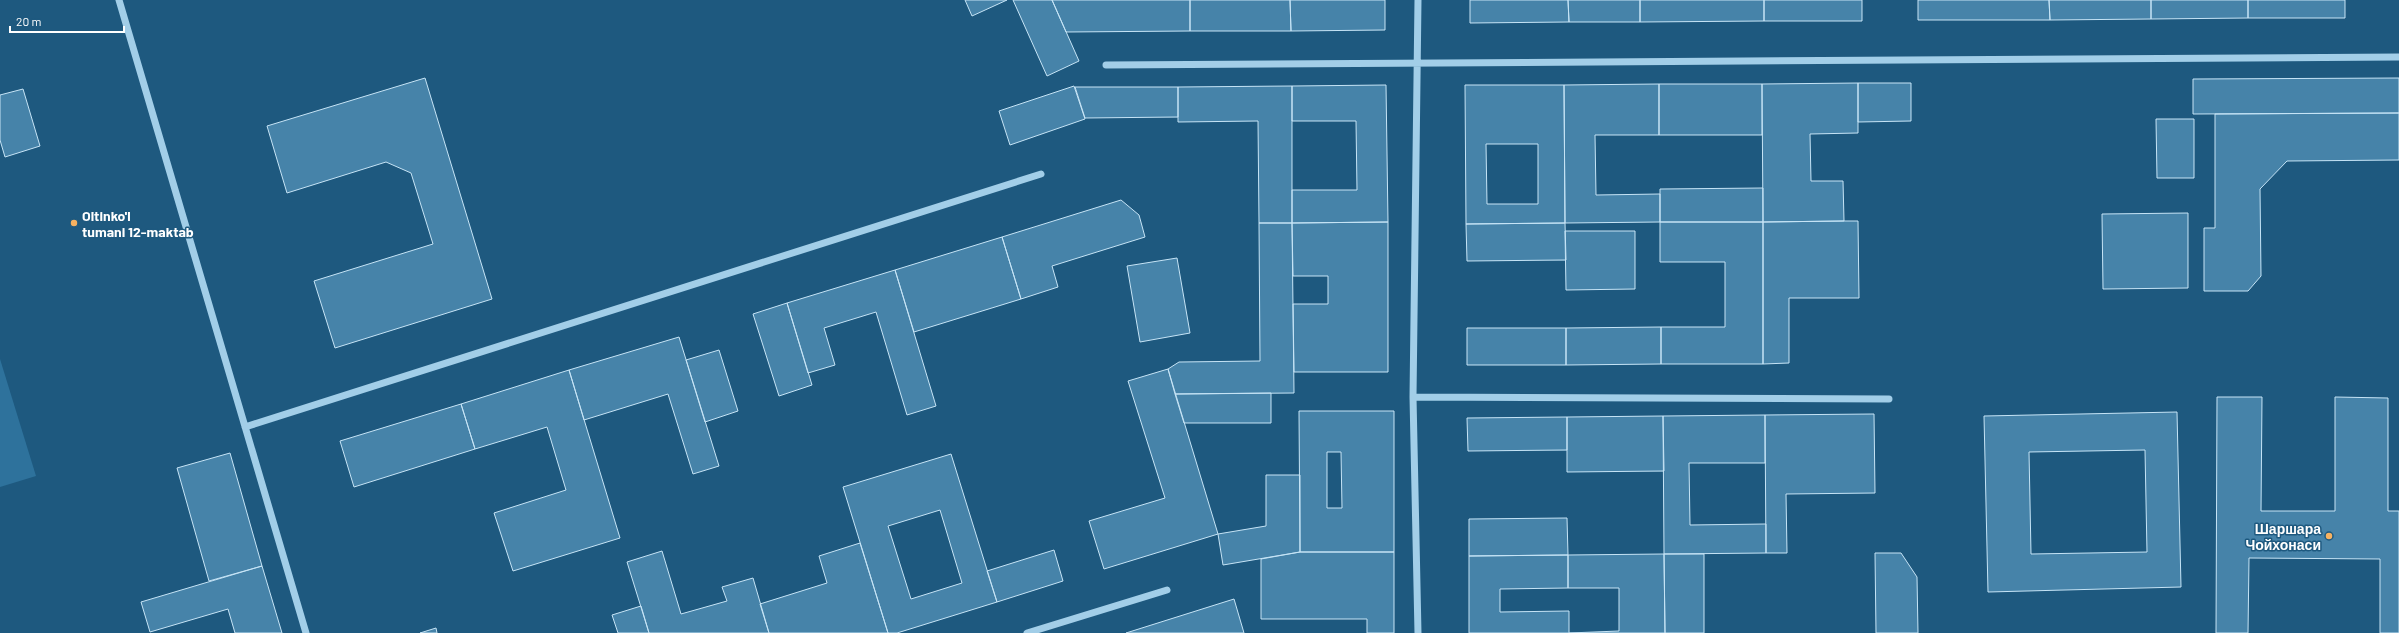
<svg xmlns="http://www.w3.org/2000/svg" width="2399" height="633" font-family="Barlow,sans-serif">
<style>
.green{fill:#2e729c}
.building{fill:#4683a9;stroke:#c6e4f6;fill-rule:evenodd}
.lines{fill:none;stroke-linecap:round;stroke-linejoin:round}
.minor{stroke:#a2cee8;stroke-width:7}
.poi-dot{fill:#f7b261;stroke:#1e597f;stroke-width:1.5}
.labels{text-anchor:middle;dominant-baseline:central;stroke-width:3;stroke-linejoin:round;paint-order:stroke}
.poi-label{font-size:14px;font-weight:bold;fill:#fff;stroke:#1e597f;text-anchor:start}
</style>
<rect width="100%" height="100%" fill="#1e597f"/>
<path class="green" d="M0,359L36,476L0,487Z"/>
<path class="building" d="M965,0H1007L972,16Z
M1013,0H1052L1079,61L1047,76Z
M1052,0H1190V31L1066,32Z
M1190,0H1290L1291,31H1190Z
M1290,0H1385V30L1291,31Z
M1470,0H1568L1569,22L1470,23Z
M1568,0H1640V22H1569Z
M1640,0H1764V21L1640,22Z
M1764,0H1862V21H1764Z
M1918,0H2049L2050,20H1918Z
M2049,0H2151V19L2050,20Z
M2151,0H2248V18L2151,19Z
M2248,0H2345V18H2248Z
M425,78L492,299L335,348L314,281L433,244L411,173L386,162L287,193L267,126Z
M2399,78V113L2193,114V79Z
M1858,83H1911V121L1858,122Z
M1858,83V133L1810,134L1811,181H1843L1844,221L1763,222L1762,84Z
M1659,84H1762V135H1659Z
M1659,84V135H1595L1596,195L1660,194V222L1565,223L1564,85Z
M1386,85L1388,222L1292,223V190H1357L1356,121H1292V86Z
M1465,85H1564L1565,223L1466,224ZM1486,144H1538V204H1487Z
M1074,86L1085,119L1010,145L999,111Z
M1292,86V223H1259L1258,121L1178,122V87Z
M1075,87H1178V117L1085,118Z
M23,89L40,146L5,157L0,140V95Z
M2399,113V160L2287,161L2260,189L2261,276L2248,291H2204V228H2215V114Z
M2156,119H2194V178H2157Z
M1763,188V222H1660V189Z
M1121,200L1139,215L1145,237L1052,266L1058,287L1021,299L1002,237Z
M2188,213V288L2103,289L2102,214Z
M1844,221H1858L1859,298H1789V363L1763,364V222Z
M1388,222V372H1294L1293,304H1328V276H1293L1292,223Z
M1660,222H1763V364H1661V327H1725V262H1660Z
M1259,223H1292L1294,393L1175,394L1168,369L1179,362L1260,361Z
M1565,223L1566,260L1467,261L1466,224Z
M1565,231H1635V289L1566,290Z
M1002,237L1021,299L914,332L895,270Z
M1177,258L1190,333L1140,342L1127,266Z
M895,270L936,406L907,415L876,312L824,328L835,365L808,373L787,303Z
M787,303L812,385L779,396L753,314Z
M1661,327V364L1566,365V328Z
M1467,328H1566V365H1467Z
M679,337L719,466L693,474L668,394L584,420L569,370Z
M719,350L738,411L705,422L686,360Z
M1168,369L1218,534L1104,569L1089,521L1165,498L1128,381Z
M569,370L620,538L513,571L494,513L566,490L547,427L475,449L461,404Z
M1271,393V423H1184L1175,394Z
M2217,397H2262L2261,511H2335V397L2388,398V511H2399V633H2380V559L2249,558L2248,633H2216Z
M461,404L475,449L354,487L340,441Z
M1299,411H1394V552H1300ZM1327,452H1341L1342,508H1327Z
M2177,412L2181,587L1988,592L1984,416ZM2145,450L2147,552L2031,554L2029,452Z
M1874,414L1875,493L1786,494L1787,553H1766L1765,415Z
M1765,415V463H1689L1690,525L1766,524V553L1664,554L1663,416Z
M1663,416L1664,471L1567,472V417Z
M1567,417V450L1468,451L1467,418Z
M230,453L262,566L209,581L177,468Z
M951,454L997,602L897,633H888L843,487ZM940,510L962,583L911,599L888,526Z
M1266,475H1300V552L1223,565L1218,534L1266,526Z
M1567,518L1568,555L1469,556V519Z
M860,543L888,633H769L760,604L827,583L819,556Z
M1054,550L1063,581L997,602L987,571Z
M662,551L681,614L727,601L722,587L753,578L769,633H649L627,562Z
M1300,552H1394V633H1367V619H1261V559Z
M1875,553H1901L1917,577L1918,633H1876Z
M1664,554L1665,633H1569L1619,631V588H1568V555Z
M1664,554H1704V633H1665Z
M1568,555V588L1500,589V612L1569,611V633H1469V556Z
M262,566L282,633H235L228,609L150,632L141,602Z
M1234,599L1244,633H1126Z
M641,606L649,633H618L612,615Z
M436,628L437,633H420Z"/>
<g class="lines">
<path class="minor" d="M119,0L306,633
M1106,65L2399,57
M1413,397L1889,399
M245,427L1041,174
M1027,633L1167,590
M1418,633L1413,397L1418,0"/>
</g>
<g class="poi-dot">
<circle cx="74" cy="223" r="4"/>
<circle cx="2329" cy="536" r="4"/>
</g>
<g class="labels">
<g class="poi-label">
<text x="82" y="215">Oltinko'l<tspan x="82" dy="16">tumani 12-maktab</tspan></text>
<text x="2321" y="528" text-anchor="end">Шаршара<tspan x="2321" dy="16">Чойхонаси</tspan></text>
</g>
</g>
<path d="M10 26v6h114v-6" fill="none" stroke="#ffffff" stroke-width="2"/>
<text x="16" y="26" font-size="12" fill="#ffffff" stroke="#1e597f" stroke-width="3" paint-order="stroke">20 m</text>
</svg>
